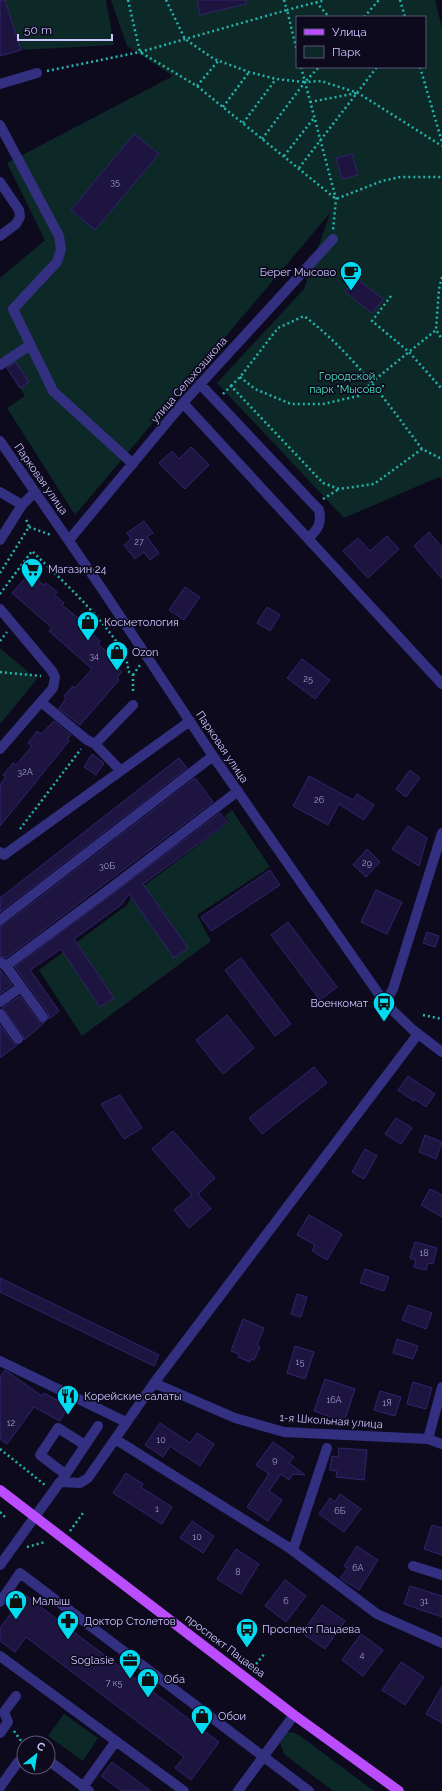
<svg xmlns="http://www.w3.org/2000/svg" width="442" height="1791" font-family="Raleway,sans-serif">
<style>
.green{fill:#0c2827;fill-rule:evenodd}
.building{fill:#1d1440;stroke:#32246e}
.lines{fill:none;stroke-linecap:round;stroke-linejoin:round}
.path{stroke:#22b7ae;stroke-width:2.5;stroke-dasharray:2 3;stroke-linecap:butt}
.minor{stroke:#333081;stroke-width:10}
.major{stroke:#bc4dff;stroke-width:10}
.labels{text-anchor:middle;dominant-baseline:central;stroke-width:3.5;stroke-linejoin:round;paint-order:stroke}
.number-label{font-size:9px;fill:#a09acf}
.poi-label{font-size:11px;fill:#ccc6ff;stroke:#0d0a1e;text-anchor:start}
.park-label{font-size:11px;fill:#48e9c0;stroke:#0d0a1e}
.street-label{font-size:11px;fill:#ccc6ff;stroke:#0d0a1e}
</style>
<rect width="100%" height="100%" fill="#0d0a1e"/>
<path class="green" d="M0,0H106L114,45L21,50L7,7L0,9Z
M111,0H435L442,28V480L439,477L344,518L217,383L304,289L330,213L75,515L7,408L25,396L0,357V278L45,240L7,163L173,76L127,46ZM297,17H425V67H297Z
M0,648L37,679L0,724Z
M232,810L270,867L197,915L211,941L82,1036L39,970L127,905L133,894L229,822L225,816Z
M64,1714L98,1738L83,1761L48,1736Z
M292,1732L299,1735L374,1791H333L284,1754L280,1743L286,1733Z"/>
<path class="building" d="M0,0H5L21,50L0,56Z
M197,0H246V4L200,15Z
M134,134L159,154L95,230L71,210Z
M352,154L358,175L342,179L336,158Z
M356,278L383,299L372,313L345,292Z
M16,362L29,382L20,388L7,368Z
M191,447L209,465L185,489L159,463L172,451L179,459Z
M144,521L153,533L147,537L159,553L150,560L144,552L135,559L124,545L131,539L127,533Z
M429,532L442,547V579L414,546Z
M387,536L399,549L368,578L343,551L358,538L370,551Z
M28,575L32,579L34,577L44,585L46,583L57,592L55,595L64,603L62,605L93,630L91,633L100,641L98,644L119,662L115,666L122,672L117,678L119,680L80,725L59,709L66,698L64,696L73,686L75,688L92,669L49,631L52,628L12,593Z
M185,587L200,597L184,620L169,610Z
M267,607L280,615L270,631L257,623Z
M302,659L330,680L315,699L287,678Z
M54,721L71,735L67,739L69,741L0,826V785L6,777L3,775L13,763L16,765L32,746L28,743L37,731L41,734Z
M92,754L104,763L96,775L84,767Z
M179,758L187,768L0,912V898Z
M410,770L420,778L406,797L396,789Z
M309,776L353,800L357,794L374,805L364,820L339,804L328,825L293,806Z
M195,778L213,802L6,958L0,956V926L4,925Z
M220,813L228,822L143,884L188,948L174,958L129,894L121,905L74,939L114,998L100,1007L61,949L30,970L59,1011L49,1019L48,1013L15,967Z
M408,826L427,838L419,866L392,849Z
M367,849L380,862L366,877L353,865Z
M270,870L280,885L211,931L201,917Z
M376,890L402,902L387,934L361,922Z
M288,922L337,987L320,1000L271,935Z
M427,932L439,936L435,947L423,943Z
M241,958L291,1024L275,1036L225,970Z
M0,970L12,985L0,994Z
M20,996L38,1021L44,1023L24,1040L23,1035L2,1008Z
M227,1015L254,1048L223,1074L196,1040Z
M0,1025L13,1043L17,1045L0,1058Z
M314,1067L327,1083L262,1134L249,1118Z
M408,1076L435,1094L426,1107L415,1099L414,1101L398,1090Z
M120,1095L142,1128L124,1139L101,1104Z
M396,1118L412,1128L401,1144L385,1134Z
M173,1131L215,1178L198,1194L211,1209L189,1228L174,1210L192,1195L152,1149Z
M425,1135L442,1142L436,1159L419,1152Z
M365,1149L377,1156L364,1179L352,1172Z
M430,1189L442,1195V1217L421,1205Z
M309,1215L342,1234L327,1260L312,1251L315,1245L297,1235Z
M415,1242L437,1248L433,1264L428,1263L426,1270L414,1267L416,1260L410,1258Z
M365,1269L389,1277L384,1291L360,1283Z
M0,1278L159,1355L154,1366L0,1292Z
M297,1294L307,1297L301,1317L291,1314Z
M408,1305L432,1313L426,1329L402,1320Z
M243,1319L264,1328L257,1345L260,1347L254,1360L251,1359L250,1362L238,1357L239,1354L231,1351Z
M397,1339L418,1346L413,1359L393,1353Z
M295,1346L314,1352L305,1379L287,1373Z
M5,1370L42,1396L44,1393L68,1406L60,1421L34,1407L7,1444L0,1439V1377Z
M325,1379L355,1389L344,1422L314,1411Z
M413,1382L432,1388L426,1409L407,1404Z
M380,1391L401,1397L395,1416L374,1410Z
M160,1423L190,1443L197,1433L214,1444L200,1466L170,1446L163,1457L145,1445Z
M273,1442L294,1457L289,1463L305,1475L293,1474L289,1480L281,1474L269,1491L282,1500L268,1521L247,1507L269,1474L256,1465Z
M339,1448L367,1450L364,1480L336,1477L337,1471L330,1470L332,1456L338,1457Z
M126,1473L143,1484L141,1487L172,1507L162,1524L113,1493Z
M340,1494L361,1509L344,1532L319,1514L330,1498L335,1502Z
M192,1521L214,1536L203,1553L180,1538Z
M432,1525L442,1528V1555L424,1549Z
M357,1546L378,1560L359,1590L340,1578L348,1568L344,1566Z
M236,1549L259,1564L241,1594L217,1579Z
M285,1580L306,1596L286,1622L265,1606Z
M410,1586L442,1596V1617L404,1604Z
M25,1595L219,1742L191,1780L175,1768L184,1757L26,1637L15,1652L0,1641V1628Z
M322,1605L345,1621L325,1649L302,1633Z
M361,1634L383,1650L363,1676L342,1660Z
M401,1662L424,1677L405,1705L382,1690Z
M442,1686V1723L426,1714Z
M112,1762L151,1791H122L101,1776Z"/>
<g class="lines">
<path class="path" d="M128,0L140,52L197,86L336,199L382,181L400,177H442
M166,0L185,39L214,59L249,72L276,79L305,82L319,67
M284,0L287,10L325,0
M400,0L405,17
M316,2L329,17
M364,17L379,0
M301,67L336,199L333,230
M420,67L442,142
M47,71L140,52L287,10L297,51
M197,86L219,60
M310,102L357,93
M223,107L249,72
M243,123L276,79
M262,139L305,82L321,81L358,93L442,146
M284,156L314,118
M299,168L377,67
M442,277L439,289L436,330L442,339
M391,296L372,321L409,352L442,389
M240,377L255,389L291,404H323L358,396L372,382L436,330
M231,386L240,377L278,328L304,316C352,352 386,401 422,449
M223,394L231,386L323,483L339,489L374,484L422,449L442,459
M323,499L339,489
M29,527L51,535
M0,573L29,527L26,519
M0,594L32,551C53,572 131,642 128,671L133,675V694
M0,641L7,632
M0,672L41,676
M133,675L140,665
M20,829L81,749
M423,1015L442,1019
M0,1449L45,1485
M0,1512L7,1519
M70,1531L83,1513
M27,1547L45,1542
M253,1668L265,1653
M14,1731L24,1745"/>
<path class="minor" d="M0,84L37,73
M0,125L59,236L61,249L57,262L13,309L53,391L133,464
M0,182L19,210L20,217L16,224L0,236
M0,365L30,345
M200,384L319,510C322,524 318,529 308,539
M183,403L442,684
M0,441L102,589L213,756L385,1003L413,1030L442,1052
M0,492L22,505
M0,540L22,505L35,492
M69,540L183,403L333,239
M0,609L52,671L55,677L53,688L0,749
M41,702L87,740L95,744L120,770
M95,744L133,705
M0,852L4,855L190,721
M0,920L213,756
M0,962L6,966L111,888L238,791
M6,966L43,1017
M0,1002L21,987
M385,1003L393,989L442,833
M0,1014L18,1039
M0,1361L126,1422
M154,1383L235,1418L284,1432L428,1439L442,1444
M115,1439L288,1547L377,1614L442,1643
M428,1439L442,1387
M65,1474L40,1455L58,1428L85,1445
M62,1480L98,1426
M293,1550L327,1448
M0,1565L60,1482L80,1483L88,1478L154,1383L418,1034
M413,1566L442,1575
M0,1602L20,1573L309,1791
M0,1656L184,1791
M0,1733L8,1722L4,1712L16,1696
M48,1760L89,1791
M0,1787L18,1762L24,1757
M83,1787L116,1741
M238,1791L294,1715"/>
<path class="major" d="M0,1490L294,1715L399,1791"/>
</g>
<defs>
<g id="cafe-pin" transform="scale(1.15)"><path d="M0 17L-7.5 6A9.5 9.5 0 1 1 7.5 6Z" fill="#00dbf1" stroke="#0d0a1e"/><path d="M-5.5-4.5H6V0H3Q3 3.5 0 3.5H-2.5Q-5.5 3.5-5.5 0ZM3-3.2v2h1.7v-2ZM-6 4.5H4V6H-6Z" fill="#111"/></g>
<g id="supermarket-pin" transform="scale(1.15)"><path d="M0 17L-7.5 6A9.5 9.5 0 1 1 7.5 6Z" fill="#00dbf1" stroke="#0d0a1e"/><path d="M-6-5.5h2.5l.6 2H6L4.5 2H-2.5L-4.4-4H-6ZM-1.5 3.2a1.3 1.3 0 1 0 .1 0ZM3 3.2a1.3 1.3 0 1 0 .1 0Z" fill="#111"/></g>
<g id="shop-pin" transform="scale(1.15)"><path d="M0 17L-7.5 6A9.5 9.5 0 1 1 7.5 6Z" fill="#00dbf1" stroke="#0d0a1e"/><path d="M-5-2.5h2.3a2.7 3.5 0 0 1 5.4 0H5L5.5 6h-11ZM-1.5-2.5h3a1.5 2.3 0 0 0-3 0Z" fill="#111"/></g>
<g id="bus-pin" transform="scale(1.15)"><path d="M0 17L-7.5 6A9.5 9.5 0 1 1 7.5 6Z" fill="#00dbf1" stroke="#0d0a1e"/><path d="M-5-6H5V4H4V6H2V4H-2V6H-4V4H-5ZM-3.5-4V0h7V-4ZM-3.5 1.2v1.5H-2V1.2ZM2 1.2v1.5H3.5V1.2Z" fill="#111"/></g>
<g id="restaurant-pin" transform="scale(1.15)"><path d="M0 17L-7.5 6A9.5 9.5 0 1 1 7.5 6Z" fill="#00dbf1" stroke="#0d0a1e"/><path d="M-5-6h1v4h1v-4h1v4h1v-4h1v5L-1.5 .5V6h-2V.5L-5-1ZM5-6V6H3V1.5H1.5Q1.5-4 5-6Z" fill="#111"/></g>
<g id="pharmacy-pin" transform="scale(1.15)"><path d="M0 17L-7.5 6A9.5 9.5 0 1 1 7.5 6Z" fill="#00dbf1" stroke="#0d0a1e"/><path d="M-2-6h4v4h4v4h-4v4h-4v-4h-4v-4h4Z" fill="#111"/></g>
<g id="office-pin" transform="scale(1.15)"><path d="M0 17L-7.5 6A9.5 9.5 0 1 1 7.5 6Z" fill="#00dbf1" stroke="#0d0a1e"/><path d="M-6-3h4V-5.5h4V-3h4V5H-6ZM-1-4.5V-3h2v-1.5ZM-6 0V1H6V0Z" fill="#111"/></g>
</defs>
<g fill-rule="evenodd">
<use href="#cafe-pin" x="351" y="272"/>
<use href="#supermarket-pin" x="32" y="569"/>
<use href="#shop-pin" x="88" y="622"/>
<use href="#shop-pin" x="117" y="652"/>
<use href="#bus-pin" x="384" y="1003"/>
<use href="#restaurant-pin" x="68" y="1396"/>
<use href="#shop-pin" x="16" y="1601"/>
<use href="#pharmacy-pin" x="68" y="1621"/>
<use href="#bus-pin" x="247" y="1629"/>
<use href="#office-pin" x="130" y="1660"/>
<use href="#shop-pin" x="148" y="1679"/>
<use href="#shop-pin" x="202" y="1716"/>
</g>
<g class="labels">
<g class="number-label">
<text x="115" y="182">35</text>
<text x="139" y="542">27</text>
<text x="94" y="656">34</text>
<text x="308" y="679">25</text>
<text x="25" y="772">32А</text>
<text x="319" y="800">26</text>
<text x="367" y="863">29</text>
<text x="107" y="866">30Б</text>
<text x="424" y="1253">18</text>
<text x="300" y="1362">15</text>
<text x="334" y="1400">16А</text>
<text x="387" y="1403">1Я</text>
<text x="11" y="1423">12</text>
<text x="161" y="1440">10</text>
<text x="275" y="1460">9</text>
<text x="157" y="1509">1</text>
<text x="340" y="1511">6Б</text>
<text x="197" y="1537">10</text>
<text x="358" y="1568">6А</text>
<text x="238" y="1572">8</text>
<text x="286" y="1601">6</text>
<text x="424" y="1601">31</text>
<text x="362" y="1655">4</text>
<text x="114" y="1683">7 к5</text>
</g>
<g class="poi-label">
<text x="336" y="272" text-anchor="end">Берег Мысово</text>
<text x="48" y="569">Магазин 24</text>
<text x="104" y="622">Косметология</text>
<text x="132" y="652">Ozon</text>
<text x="368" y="1003" text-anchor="end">Военкомат</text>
<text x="84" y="1396">Корейские салаты</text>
<text x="32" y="1601">Малыш</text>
<text x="84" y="1621">Доктор Столетов</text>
<text x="262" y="1629">Проспект Пацаева</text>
<text x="114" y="1660" text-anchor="end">Soglasie</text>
<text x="164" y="1679">Оба</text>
<text x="218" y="1716">Обои</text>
</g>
<g class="park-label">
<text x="347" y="376">Городской<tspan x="347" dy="13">парк "Мысово"</tspan></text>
</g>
<g class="street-label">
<text transform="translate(189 380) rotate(-49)">улица Сельхозшкола</text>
<text transform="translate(41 479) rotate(55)">Парковая улица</text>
<text transform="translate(222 747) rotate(56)">Парковая улица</text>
<text transform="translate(331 1421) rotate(4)">1-я Школьная улица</text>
<text transform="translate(225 1646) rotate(37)">проспект Пацаева</text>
</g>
</g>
<rect x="296" y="16" width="130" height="52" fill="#0d0a1e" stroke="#595578"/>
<rect x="304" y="29" width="20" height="6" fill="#bc4dff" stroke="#595578"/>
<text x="332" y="36" font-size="12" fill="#ccc6ff">Улица</text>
<rect x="304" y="46" width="20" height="12" fill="#0c2827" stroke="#595578"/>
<text x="332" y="56" font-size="12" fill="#ccc6ff">Парк</text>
<g transform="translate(36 1755) rotate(30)"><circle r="19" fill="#0d0a1e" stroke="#595578"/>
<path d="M0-3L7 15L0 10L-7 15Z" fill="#00dbf1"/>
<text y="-6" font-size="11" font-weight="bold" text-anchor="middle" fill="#ccc6ff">С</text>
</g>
<path d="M18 34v6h94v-6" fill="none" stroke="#ccc6ff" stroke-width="2"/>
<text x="24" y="34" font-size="12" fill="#ccc6ff" stroke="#0d0a1e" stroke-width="3" paint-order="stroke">50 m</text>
</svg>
